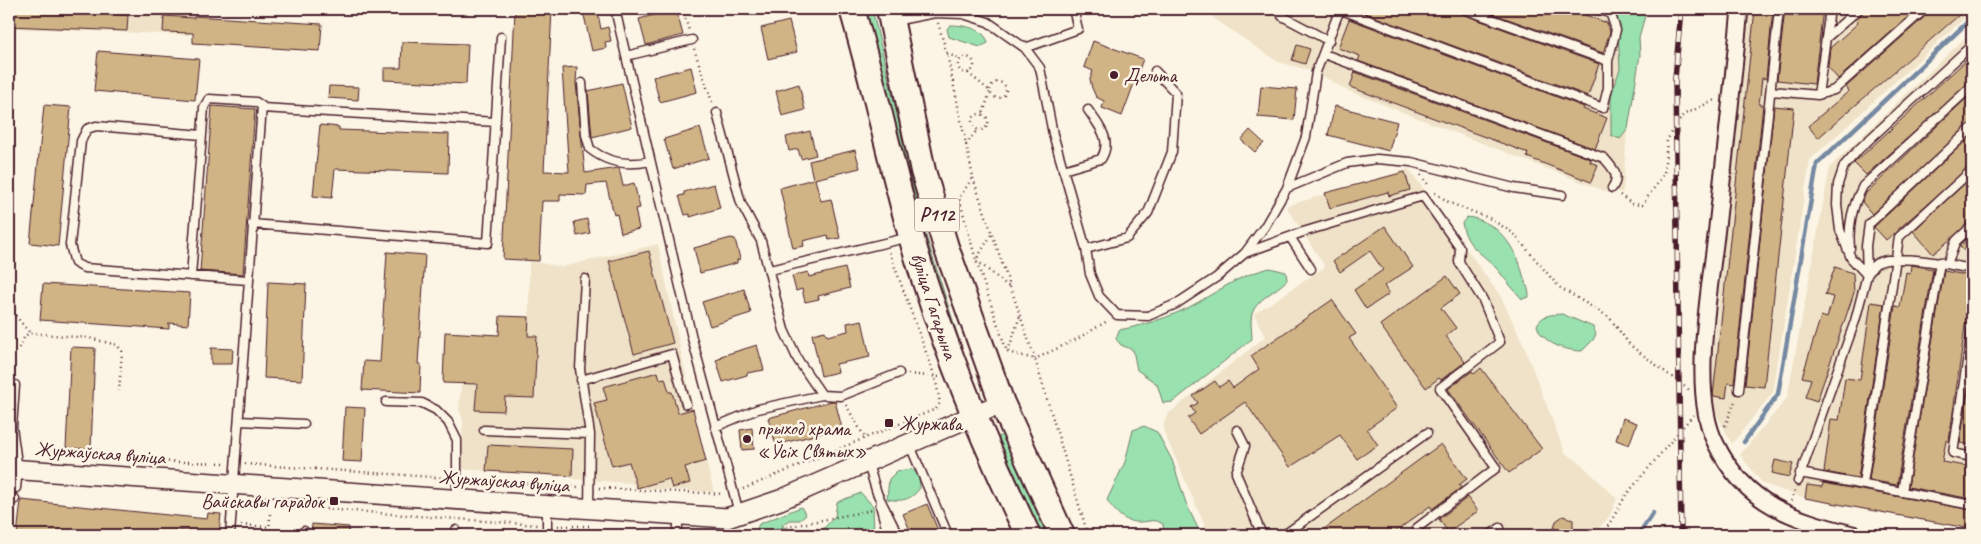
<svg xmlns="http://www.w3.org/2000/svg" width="1981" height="544" font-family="Caveat,sans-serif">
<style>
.built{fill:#efe2c8}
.green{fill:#99e1ae;stroke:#72806c}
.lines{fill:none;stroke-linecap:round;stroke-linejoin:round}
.stream{stroke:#7589a2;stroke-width:4.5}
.building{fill:#d0b486;stroke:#4a1f2b}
.service-casing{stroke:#4a1f2b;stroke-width:11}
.minor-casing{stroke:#4a1f2b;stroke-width:19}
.tertiary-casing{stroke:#4a1f2b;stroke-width:22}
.primary-casing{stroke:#4a1f2b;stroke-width:28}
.path{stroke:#4a1f2b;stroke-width:2.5;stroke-dasharray:1 4;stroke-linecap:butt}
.service{stroke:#fcf5e5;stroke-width:8}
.minor{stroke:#fcf5e5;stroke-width:15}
.tertiary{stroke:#fcf5e5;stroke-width:19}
.primary{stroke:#fcf5e5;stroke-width:24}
.rail-casing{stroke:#4a1f2b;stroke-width:5.5}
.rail{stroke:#fcf5e5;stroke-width:4;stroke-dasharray:11;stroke-linecap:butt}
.poi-dot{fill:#4a1f2b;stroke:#fcf5e5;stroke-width:2}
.labels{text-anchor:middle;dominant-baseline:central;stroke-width:5;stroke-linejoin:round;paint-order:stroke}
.shield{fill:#fcf5e5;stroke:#7f5f63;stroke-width:1}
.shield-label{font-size:19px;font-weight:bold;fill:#4a1f2b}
.poi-label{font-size:20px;fill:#4a1f2b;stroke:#fcf5e5;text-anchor:start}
.street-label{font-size:20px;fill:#4a1f2b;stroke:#fcf5e5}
</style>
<rect width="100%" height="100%" fill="#fcf5e5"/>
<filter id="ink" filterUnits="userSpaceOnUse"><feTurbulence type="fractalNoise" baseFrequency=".02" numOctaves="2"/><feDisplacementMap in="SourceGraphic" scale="10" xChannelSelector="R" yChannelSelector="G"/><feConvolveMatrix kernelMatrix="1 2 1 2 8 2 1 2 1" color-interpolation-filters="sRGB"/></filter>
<g filter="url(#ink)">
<path class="built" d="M9,9H555L556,10H192L190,35L9,28Z
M1212,9H1626L1628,113L1623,192H1607L1346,90L1316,72L1278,62L1212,17Z
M1750,9H1972V11L1810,160L1773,392L1732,444L1710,401V381Z
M1972,31V529L1805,498L1763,484L1740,455L1787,398L1830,167Z
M1409,169L1501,297L1522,341L1565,453L1579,462L1617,499L1609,517L1597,530L1595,535H1209L1164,432V423L1168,414L1265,337L1254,314L1325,267L1286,206Z
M658,244L693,409L714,492L637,488L631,483L572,479L571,476L460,469L463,420L459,410L461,384L443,383L445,332L499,335L500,316L529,317V261L562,267Z"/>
<path class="green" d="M862,9H872L925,233L964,355L959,356L918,234Z
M1617,9H1647L1639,37L1640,55L1628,129L1620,139L1611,135V94L1620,69Z
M950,25C963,25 985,28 988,43L980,47L949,37L947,29Z
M1467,217C1497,220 1516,247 1523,275C1525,283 1529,287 1529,297L1522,299C1513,289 1505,279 1497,269C1481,251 1467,249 1462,223Z
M1270,268L1286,272L1287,280C1277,291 1256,299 1252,314C1250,321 1252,332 1252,339L1173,402L1163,403L1157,384L1137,370L1133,350L1121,345L1116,339L1119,330C1151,324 1180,314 1207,297C1231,283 1242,275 1270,268Z
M1562,314L1593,327L1596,334L1593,340L1582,351C1566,351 1541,343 1537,325C1543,314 1550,315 1562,314Z
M1144,426L1157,432L1172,460L1186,503L1201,535H1164L1163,524C1153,518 1150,522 1140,522C1124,523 1115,512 1107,500L1125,462L1133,430Z
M1003,435L1049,535H1042L998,437Z
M912,469L919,475L920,488C911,500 902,502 887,499L889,479L897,471Z
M861,493L873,506L874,535H818L835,516L837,502Z
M801,507L806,515L800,520H789L782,525L794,535H754L759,524Z"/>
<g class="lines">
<path class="stream" d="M1744,442L1778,394L1817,164L1972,18
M1638,535L1653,513"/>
</g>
<path class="building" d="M9,9L128,15L127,31L9,26Z
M523,9H552L544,171L569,172L562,68L577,67L576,83L585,173L619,168L623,186L634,183L640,208L635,209L639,229L621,233L617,214L614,215L606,183L587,185L586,195L560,194V201H542L539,261L503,259L515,10L523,11Z
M597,9L601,29L608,27L611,41L605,42L606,48L592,51L583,11Z
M676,9L683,35L646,45L639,19Z
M1354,9H1458L1462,14L1599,64L1588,96Z
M1480,9H1569L1607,23L1610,32L1603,53Z
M1755,9H1773L1766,79L1762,78L1759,105H1763L1734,384L1728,383L1726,398L1713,396Z
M1785,9H1823L1814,84L1777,80Z
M1865,9H1917L1838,79L1828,67L1830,48L1858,23L1856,20Z
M1931,9H1966L1818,138L1808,126L1849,91L1846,87L1929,13Z
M164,16L194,18V16L322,24L320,51L193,43V33L163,32Z
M1349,19L1584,107L1583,109L1607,118L1595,149L1358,61L1360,56L1338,48Z
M789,21L797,52L768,59L761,28Z
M1093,41L1143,59L1122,116L1102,108L1104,101L1096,97L1092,88L1090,79L1093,71L1084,67Z
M402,42L468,44L466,84L384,80V68H401Z
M1297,45L1310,49L1305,64L1292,60Z
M98,51L199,59L195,100L94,91Z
M1972,55V81L1866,175L1854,163Z
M691,67L697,92L660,102L653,77Z
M1355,72L1591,159L1590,162L1598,165L1591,182L1527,157L1528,153L1350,87Z
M622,83L632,127L592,137L588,91Z
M799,84L805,110L782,116L776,91Z
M329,86L359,87L358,100L328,98Z
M1261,86L1297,89L1294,120L1258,117Z
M1972,93V123L1872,214L1862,202L1866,193Z
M44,105L71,107L58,246L30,243Z
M212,106L255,109L243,274L200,271Z
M1335,106L1397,122L1389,151L1328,135Z
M1774,106L1794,108L1764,387L1745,385Z
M320,125L339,127V130L449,134L448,173L335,169L332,198L313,196Z
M700,128L709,158L673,169L664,139Z
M1250,130L1264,143L1255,152L1241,140Z
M810,131L816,155L801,159L798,149L789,151L786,137Z
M1972,135V165L1886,240L1874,227Z
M855,150L860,168L815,179L821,201L831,199L840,238L829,240L828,235L803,241L804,246L793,248L780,188L813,179L809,161Z
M1405,172L1410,190L1389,196L1388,192L1330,208L1325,193Z
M1972,177V221L1933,254L1913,231Z
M714,184L720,208L690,217V214L685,215L679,196L684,195V192Z
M587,219L590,233L577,236L574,222Z
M1385,226L1413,267L1384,286L1389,294L1366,309L1354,290L1383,270L1370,251L1340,272L1333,261Z
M1972,233V258L1960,247Z
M731,238L735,239L740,259L737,260V263L700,273L694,248Z
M649,251L673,343L634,354L609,261Z
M387,252L425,255L418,364H421L420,393L362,390L364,361L380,362Z
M1911,265L1933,269L1897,485L1869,480L1895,306L1900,307L1906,272L1910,273Z
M1835,267L1853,273L1854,293L1817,401L1805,397L1811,379L1802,377L1821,316L1827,318L1833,297L1825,295Z
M845,268L850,288L818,296L819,299L805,302L802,289L796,291L792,276L808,272L809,277Z
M1944,271L1972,276L1949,441H1946L1942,462L1972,467V499L1908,487Z
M1447,276L1460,294L1441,308L1456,328L1446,336L1465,362L1441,380L1439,378L1426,388L1380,325Z
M268,282L306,284L302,380L264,378Z
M43,284L190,293L188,325L169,323V329L40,320Z
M744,289L751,313L710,326L702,302Z
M1332,300L1356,334L1349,338L1397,408L1367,429L1378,445L1357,459L1340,435L1290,467L1245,402L1199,434L1188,418L1195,413L1191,407L1198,403L1193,396L1215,381L1219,387L1228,381L1233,388L1259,369L1251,356Z
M1871,302L1884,304L1858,478L1824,472L1831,419L1839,420L1845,378L1860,380Z
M500,316L529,317L528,336H537L534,398L505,397L504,411L475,410L477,384L443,383L445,332L499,335Z
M862,320L870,357L836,364L838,372L821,376L812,334L825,331L827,336L848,331L847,323Z
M757,345L764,370L747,373V375L723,382L716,360L722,358L721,356Z
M71,347L95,348L91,449L66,448Z
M211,348L233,349L232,364H211Z
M1972,365V445L1960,443Z
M1481,368L1542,449L1509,473L1448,389L1472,371L1474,374Z
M658,372L660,379L665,378L669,392H672L678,413L693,409L706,461L685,467L690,483L672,488L669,479L637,488L629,462L612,466L594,403L607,400L603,387Z
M832,401H835L842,428L776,445L768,418Z
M345,407L365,408L362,462L342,461Z
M1623,418L1637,423L1629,445L1616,440Z
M752,428L754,449L742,450L740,430Z
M1441,444L1467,479L1459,485L1461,488L1432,509L1430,506L1391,535H1316Z
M488,445L573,449L572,476L486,471Z
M1775,460L1793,464L1789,477L1772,473Z
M1823,483L1972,510V529L1805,498L1807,485L1822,487Z
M1468,497L1478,511L1448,532L1439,519Z
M21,500L207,519L208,513L221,514L219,534L176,530L175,535H17Z
M927,504L940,535H912L903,514Z
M1563,516L1573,520V531L1569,535H1552L1556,521Z
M312,524L349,527L348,535H311Z"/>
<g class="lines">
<g class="service-casing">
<path id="service" d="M615,9L692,338L739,513
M1282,9V16L1329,41
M1339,9L1603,108L1608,88V61L1616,30L1609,9
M1464,9L1608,61
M1597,9L1609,13
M894,21L935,13L963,14L988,22L1025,48L1040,68L1053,134L1086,249L1090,274L1099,296L1117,315L1148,316L1176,304L1217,277L1245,253L1265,226L1287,188L1306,137L1316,72L1340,9
M1826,38L1859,9
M1025,48L1078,29L1073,9
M1324,54L1604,158C1612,167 1621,176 1612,188
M626,56L692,40
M582,83L586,135L590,149C608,163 629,166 650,161
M1771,91L1818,95L1830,9
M1818,95L1834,90L1925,9
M262,108L496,122
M717,113L741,203L761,241L784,330L798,360L822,395
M1063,170L1101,159C1113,140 1099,126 1088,110
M1287,188L1347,163L1377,159L1411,162L1514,188L1562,195
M252,224L488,243L501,37
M1290,237L1311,269
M1850,248C1848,225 1852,207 1863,186L1972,86
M1086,249L1127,238L1148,213L1172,152L1176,93L1155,71
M1245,253L1303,232L1423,196L1460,248L1459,262L1483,300L1500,342L1440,388L1496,468L1417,528
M1947,264L1956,241L1972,226
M770,270L910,237
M1867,275L1851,258L1840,230L1837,205L1838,184L1844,166L1859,149L1972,45
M1867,275L1866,246L1869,224L1972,128
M191,276L202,135
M585,279L580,369L590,434L589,508
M1972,330L1953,453L1972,457
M581,380L672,354L686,404
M15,385L12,427L18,470L16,488
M1739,390L1779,9
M386,402L422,403L436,410L448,422L457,440V499
M239,421L304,424
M715,427L758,409L822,395L841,396L899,373
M484,430L590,434
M1237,430L1245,446L1236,473L1262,535
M909,443L948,535
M867,461L877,493L898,535
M1800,473L1972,505
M1798,481L1855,321L1867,275C1870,271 1873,265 1877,263C1896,253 1952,265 1972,269
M1863,484L1899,237L1972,170
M1902,492L1940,262
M9,498L15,499
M880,505L888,535
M230,535L262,106L256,102L209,99L204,107L202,135L96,126L87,129L81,141L70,245L75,263L84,268L248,280
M304,535V531
M456,535V530
M547,535V508
M677,535L679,516
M1284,535L1427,433
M1490,535L1500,528"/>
</g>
<g class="minor-casing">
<path id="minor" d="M1740,9C1733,82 1725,154 1717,227C1711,285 1689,392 1716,444C1746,506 1794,519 1856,535"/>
</g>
<g class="tertiary-casing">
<path id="tertiary" d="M9,469L727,518L780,500L1002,403"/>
</g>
<g class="primary-casing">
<path id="primary" d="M852,9C874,84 890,160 911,236C940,339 982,439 1028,535
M889,9L923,171L946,247L1002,403L1062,535"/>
</g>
<path class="path" d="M683,9L689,31
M938,23L947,54L973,177L959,198L976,260L1007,352L1035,359L1088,535
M694,49L713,105
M947,54L961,59
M958 65a8 8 0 1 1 16 0a8 8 0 1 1-16 0Z
M968,73L990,91L983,114
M990 90a8 8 0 1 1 16 0a8 8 0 1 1-16 0Z
M972 122a8 8 0 1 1 16 0a8 8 0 1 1-16 0Z
M966,145L977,130
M1421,175L1430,187
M973,178L1035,359L1077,339L1109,320
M1435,193L1450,203L1489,218L1513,233L1559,287L1609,317L1630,345L1689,390
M1620,195L1632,204L1642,205L1664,174L1667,140L1683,115L1717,99
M991,235L976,260L1009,287
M9,308L30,333
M19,348L25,336L30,333L89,338L117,345L122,351L119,391
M1008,351L1020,316
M908,374L940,377
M846,405L865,438L936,409L940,403L935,377L889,251
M1725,426L1736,399
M143,461L225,463
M245,464L447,478
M467,479L579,487
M599,488L723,494
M743,489L865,438
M1791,501L1795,489
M286,506L537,525
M241,525L269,527
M558,526H592
M737,533L767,531L872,510
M269,535L270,514
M1000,535L1002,531
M1603,535L1626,495L1693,415"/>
<use href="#service" class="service"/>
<use href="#minor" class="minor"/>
<use href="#tertiary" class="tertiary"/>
<use href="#primary" class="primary"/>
<g class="rail-casing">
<path id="rail" d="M1681,9L1675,79L1681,535"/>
</g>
<use href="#rail" class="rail"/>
</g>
</g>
<g class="poi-dot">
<circle cx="1114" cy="75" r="5"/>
<rect x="884" y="418" width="10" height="10" rx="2.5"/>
<circle cx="747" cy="439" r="5"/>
<rect x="329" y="496" width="10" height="10" rx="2.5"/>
</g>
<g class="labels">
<rect class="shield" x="914.5" y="198.5" width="45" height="33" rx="4"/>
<g class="shield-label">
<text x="937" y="215">Р112</text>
</g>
<g class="poi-label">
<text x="1124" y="75">Дельта</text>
<text x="899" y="423">Журжава</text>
<text x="757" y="428">прыход храма<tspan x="757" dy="23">«Ўсіх Святых»</tspan></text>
<text x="324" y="501" text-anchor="end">Вайскавы гарадок</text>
</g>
<g class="street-label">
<text transform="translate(934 306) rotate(72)">вуліца Гагарына</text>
<text transform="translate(100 453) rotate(4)">Журжаўская вуліца</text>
<text transform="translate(504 481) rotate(4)">Журжаўская вуліца</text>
</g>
</g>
<rect width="1981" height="544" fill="none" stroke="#fcf5e5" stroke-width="30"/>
<rect x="15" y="15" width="1951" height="514" fill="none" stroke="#4a1f2b" stroke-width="2" filter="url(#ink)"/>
</svg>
